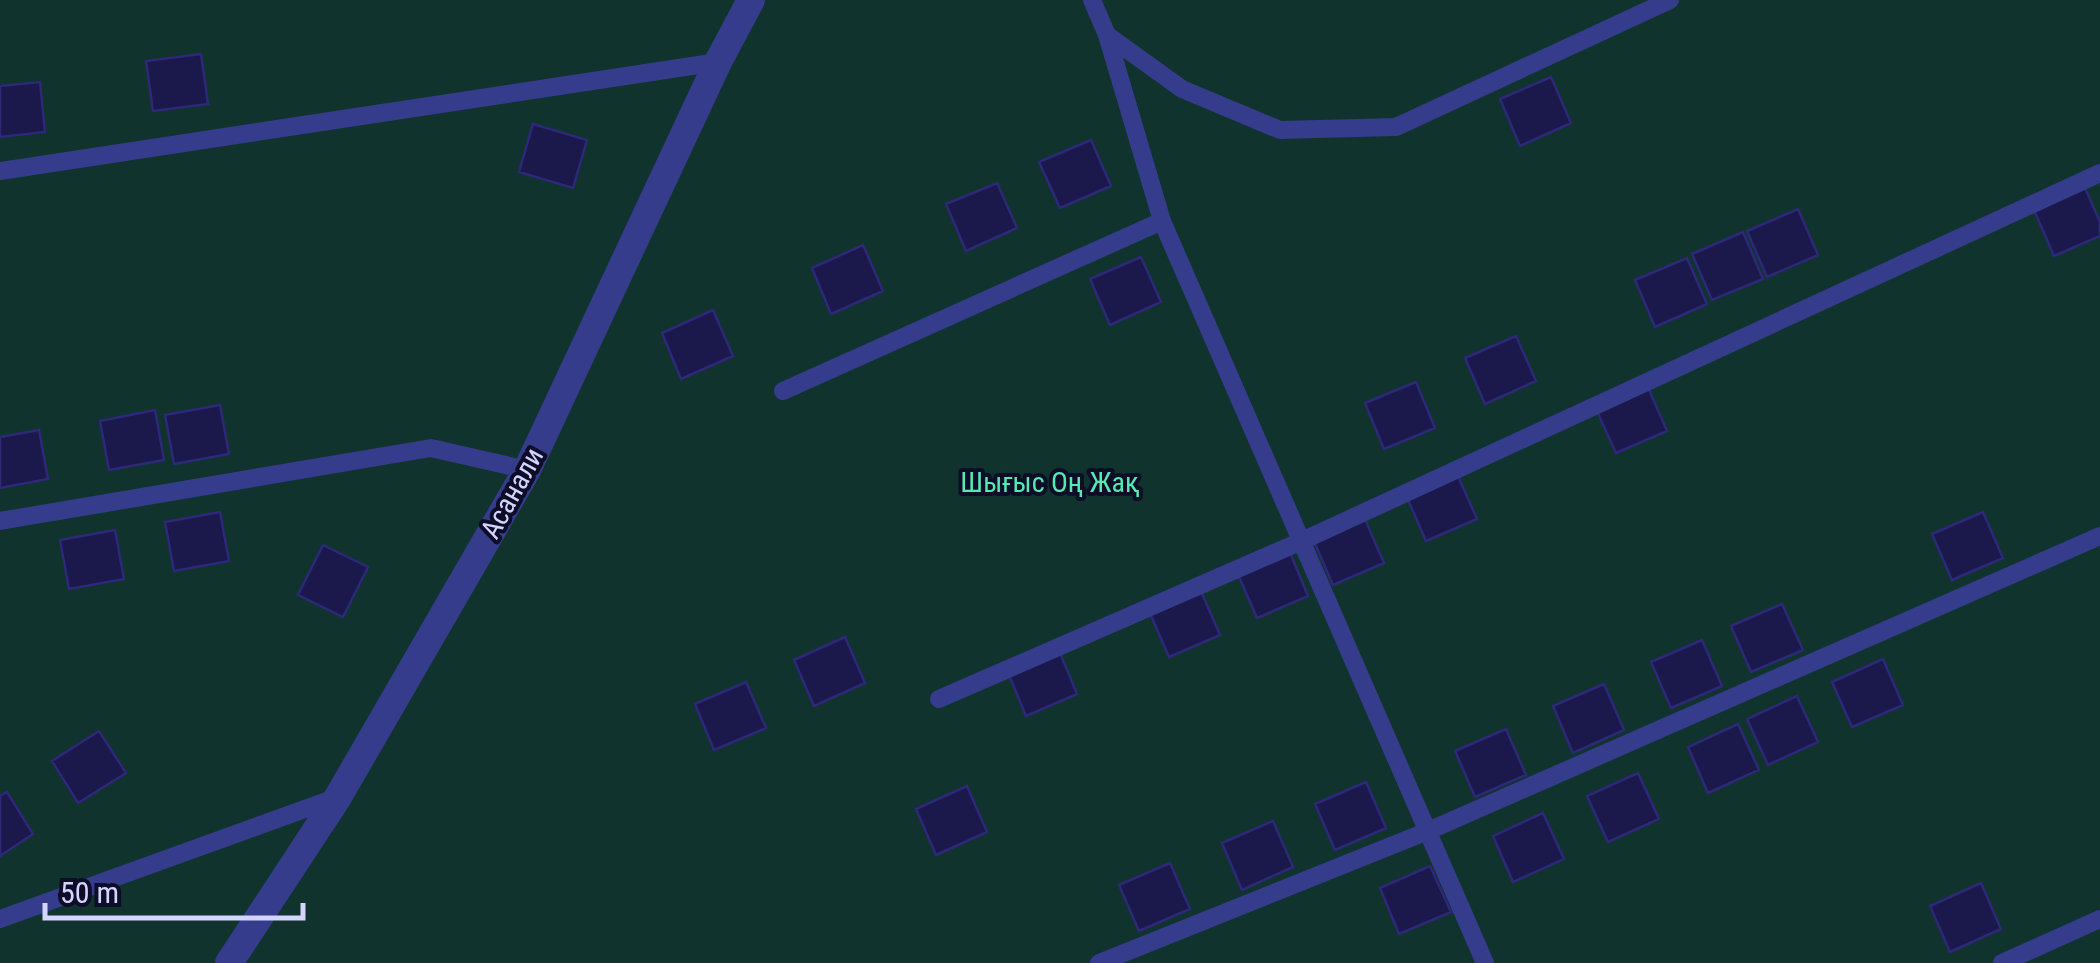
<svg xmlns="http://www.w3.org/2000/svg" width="2100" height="963" font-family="'Roboto Condensed',sans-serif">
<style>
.green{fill:#10332d}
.building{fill:#1b184b;stroke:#2d2879;stroke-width:2.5}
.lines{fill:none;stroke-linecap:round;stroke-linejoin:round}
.service{stroke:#343c8b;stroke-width:18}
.minor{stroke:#343c8b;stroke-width:28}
.labels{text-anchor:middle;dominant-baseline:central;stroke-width:8;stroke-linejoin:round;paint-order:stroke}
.park-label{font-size:28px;fill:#55eab2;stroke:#0e0d28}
.street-label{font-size:28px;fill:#d4d5ff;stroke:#0e0d28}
</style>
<rect width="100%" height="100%" fill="#0e0d28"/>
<path class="green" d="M0,0H2100V963H0Z"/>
<path class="building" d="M201,54L208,104L153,111L146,61Z
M1551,77L1571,123L1520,146L1500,99Z
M40,82L45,132L0,137V86Z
M533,124L587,140L573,188L519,172Z
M1091,140L1111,186L1060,208L1039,162Z
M997,183L1017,228L966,251L946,204Z
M2085,188L2100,222V236L2054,256L2034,210Z
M1798,209L1818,255L1767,277L1747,231Z
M1743,232L1763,279L1712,300L1692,254Z
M863,245L883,291L831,314L812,268Z
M1141,257L1161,302L1110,325L1090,279Z
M1687,258L1707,304L1655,327L1635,280Z
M713,310L733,356L681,379L662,333Z
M1516,336L1536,381L1485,404L1465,358Z
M1416,382L1435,428L1384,449L1365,403Z
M1647,385L1667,431L1616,453L1595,407Z
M220,405L229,454L174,464L165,415Z
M155,410L164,460L109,470L100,421Z
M39,430L48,479L0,488V437Z
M1457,474L1477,519L1426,541L1406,495Z
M220,512L229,561L174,571L165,522Z
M1983,512L2003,558L1952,580L1932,534Z
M1364,517L1384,563L1333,585L1313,539Z
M115,530L124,579L69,589L60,540Z
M323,545L368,567L343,617L298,595Z
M1289,550L1308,596L1257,618L1237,572Z
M1200,589L1220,635L1169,657L1149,611Z
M1782,604L1803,650L1751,672L1731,626Z
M845,637L865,683L814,706L794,660Z
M1702,640L1722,686L1671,708L1651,662Z
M1058,648L1077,694L1026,716L1007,670Z
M1883,659L1903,705L1852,727L1832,682Z
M746,682L766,728L714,750L695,704Z
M1604,684L1624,730L1573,753L1553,706Z
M1797,696L1818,742L1768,765L1747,719Z
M1738,724L1759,770L1708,793L1688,747Z
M1506,729L1526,775L1475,797L1455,751Z
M99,731L126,773L78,803L52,761Z
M1638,773L1659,819L1608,842L1587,796Z
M1366,782L1386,828L1335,850L1315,804Z
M967,786L987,832L936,855L916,809Z
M7,792L33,834L0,856V796Z
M1543,813L1564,859L1513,882L1493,836Z
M1273,821L1293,867L1242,890L1222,843Z
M1170,863L1190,909L1139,931L1119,885Z
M1430,866L1451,912L1399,934L1380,888Z
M1981,883L2001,929L1950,952L1930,906Z"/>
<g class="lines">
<path class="service" d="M1092,0L1107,35L1182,89L1280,130L1396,127L1670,0
M1107,35L1162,221L1485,963
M0,171L718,62
M783,391L1162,221
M0,521L431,448L527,470
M939,699L1304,540L2100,173
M0,919L338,797
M1099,963L1428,831L2100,536
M2002,963L2100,919"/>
<path class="minor" d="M229,963L338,797L527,470L718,62L751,0"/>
</g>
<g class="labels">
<g class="park-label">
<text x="1050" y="482">Шығыс Оң Жақ</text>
</g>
<g class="street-label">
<text transform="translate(512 493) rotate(-61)">Асанали</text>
</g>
</g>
<path d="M45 903v15h258v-15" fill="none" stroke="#d4d5ff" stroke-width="5"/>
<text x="60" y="903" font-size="30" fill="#d4d5ff" stroke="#0e0d28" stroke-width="8" paint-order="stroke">50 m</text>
</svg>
